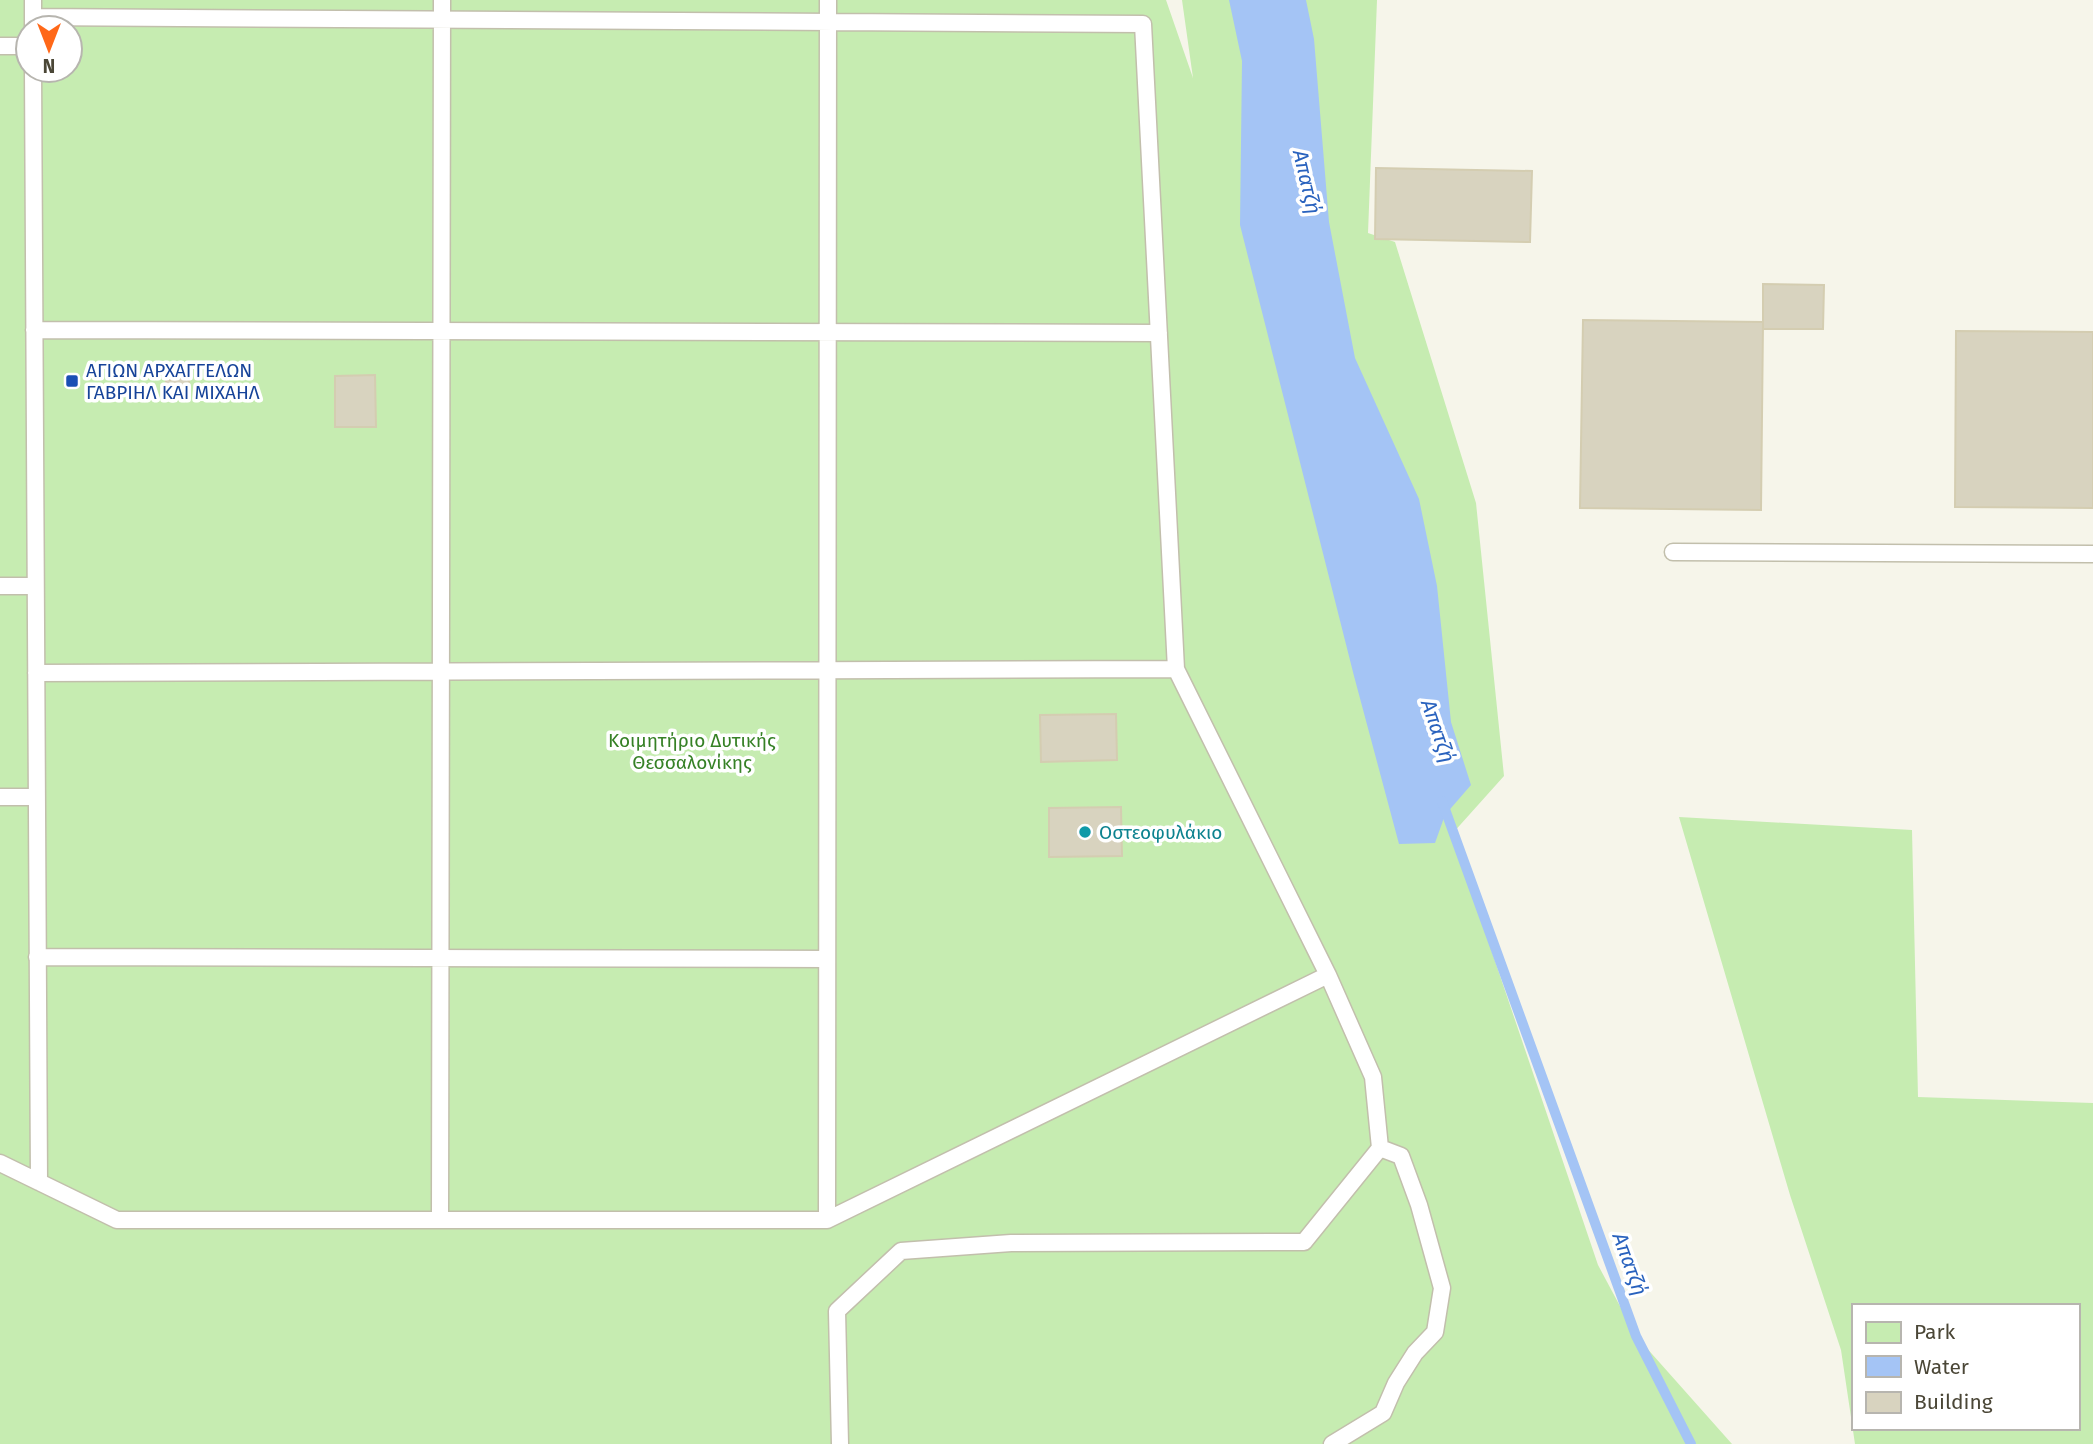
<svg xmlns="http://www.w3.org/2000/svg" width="2093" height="1444" font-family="'Fira Sans',sans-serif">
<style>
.green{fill:#c6ecb1;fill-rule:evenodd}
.water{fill:#a4c4f5}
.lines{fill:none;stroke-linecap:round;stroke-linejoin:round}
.stream{stroke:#a4c4f5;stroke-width:10}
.building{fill:#d8d3bf;stroke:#d4cdb1;stroke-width:2}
.service-casing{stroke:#c2bfac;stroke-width:19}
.service{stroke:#fff;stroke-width:16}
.transit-dot{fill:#1a4fb4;stroke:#fff;stroke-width:2.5}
.culture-dot{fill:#0f9aa8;stroke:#fff;stroke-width:2.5}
.labels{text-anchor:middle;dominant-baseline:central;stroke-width:7;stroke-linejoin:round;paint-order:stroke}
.transit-label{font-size:19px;fill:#164399;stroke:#fff;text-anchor:start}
.park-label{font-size:19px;fill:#368126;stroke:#fff}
.culture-label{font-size:19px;fill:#0d838f;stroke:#fff;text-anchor:start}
.water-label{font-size:21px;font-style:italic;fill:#2962be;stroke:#fff}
</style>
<rect width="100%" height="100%" fill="#f6f5ea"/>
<path class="green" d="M0,0H1166L1193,78L1182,0H1377L1368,233L1395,242L1476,503L1504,776L1452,834L1598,1265L1636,1336L1732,1444H0ZM28,28H70V70H28Z
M1679,817L1912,830L1918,1097L2093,1103V1444H1855L1841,1350L1790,1195ZM1853,1306H2077V1428H1853Z"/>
<path class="water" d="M1229,0H1306L1314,39L1329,222L1355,358L1419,499L1437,586L1451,722L1471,785L1445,815L1435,843L1399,844L1354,676L1240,225L1242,61Z"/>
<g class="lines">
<path class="stream" d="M1442,801L1636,1336L1691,1444"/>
</g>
<path class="building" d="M1376,168L1532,171L1530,242L1375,239Z
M1763,284L1824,285L1823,329H1763Z
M1583,320L1763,322L1761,510L1580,508Z
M1956,331L2093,332V508L1955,507Z
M171,368H189V397H166V380H171Z
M375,375L376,427H335V376Z
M1116,714L1117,760L1041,762L1040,715Z
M1121,807L1122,856L1049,857V808Z"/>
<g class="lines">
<g class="service-casing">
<path id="service" d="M33,0V28
M33,17L1143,24L1176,669L1328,975L1373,1077L1380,1148L1304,1242L1011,1243L901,1251L837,1311L840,1444
M0,46H28
M33,70L39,1182
M34,330L1159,333
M1673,552L2093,554
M0,586H35
M36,673L1176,669
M0,797H37
M37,957L827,959
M0,1163L117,1220H827L1328,975
M440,1220L442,0
M827,1220L828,0
M1332,1444L1383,1413L1396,1383L1415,1353L1435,1332L1442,1288L1419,1205L1401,1156L1380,1148"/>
</g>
<use href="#service" class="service"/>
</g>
<rect class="transit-dot" x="65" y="374" width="14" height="14" rx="3.5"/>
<circle class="culture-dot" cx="1085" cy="832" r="7"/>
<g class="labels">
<g class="transit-label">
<text x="86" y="370">ΑΓΙΩΝ ΑΡΧΑΓΓΕΛΩΝ<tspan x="86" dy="22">ΓΑΒΡΙΗΛ ΚΑΙ ΜΙΧΑΗΛ</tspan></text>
</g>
<g class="park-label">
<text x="692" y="740">Κοιμητήριο Δυτικής<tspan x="692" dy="22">Θεσσαλονίκης</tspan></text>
</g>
<g class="culture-label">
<text x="1099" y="832">Οστεοφυλάκιο</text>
</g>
<g class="water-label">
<text transform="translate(1307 182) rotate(77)">Απατζή</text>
<text transform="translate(1438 731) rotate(71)">Απατζή</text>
<text transform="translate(1630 1264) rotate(70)">Απατζή</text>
</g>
</g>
<rect x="1852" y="1304" width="228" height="126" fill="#ffffff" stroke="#b7b5af" stroke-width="2"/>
<rect x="1866" y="1322" width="35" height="21" fill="#c6ecb1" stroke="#b7b5af" stroke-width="2"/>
<text x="1914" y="1339" font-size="21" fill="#4b4737">Park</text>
<rect x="1866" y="1356" width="35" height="21" fill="#a4c4f5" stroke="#b7b5af" stroke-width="2"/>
<text x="1914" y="1374" font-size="21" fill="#4b4737">Water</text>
<rect x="1866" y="1392" width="35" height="21" fill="#d8d3bf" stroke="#b7b5af" stroke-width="2"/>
<text x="1914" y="1409" font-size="21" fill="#4b4737">Building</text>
<g transform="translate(49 49) rotate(180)"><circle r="33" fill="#ffffff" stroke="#b7b5af" stroke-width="2"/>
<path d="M0-5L12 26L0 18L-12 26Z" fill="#ff6818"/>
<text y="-10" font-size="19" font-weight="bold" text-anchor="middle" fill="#4b4737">N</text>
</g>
</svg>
